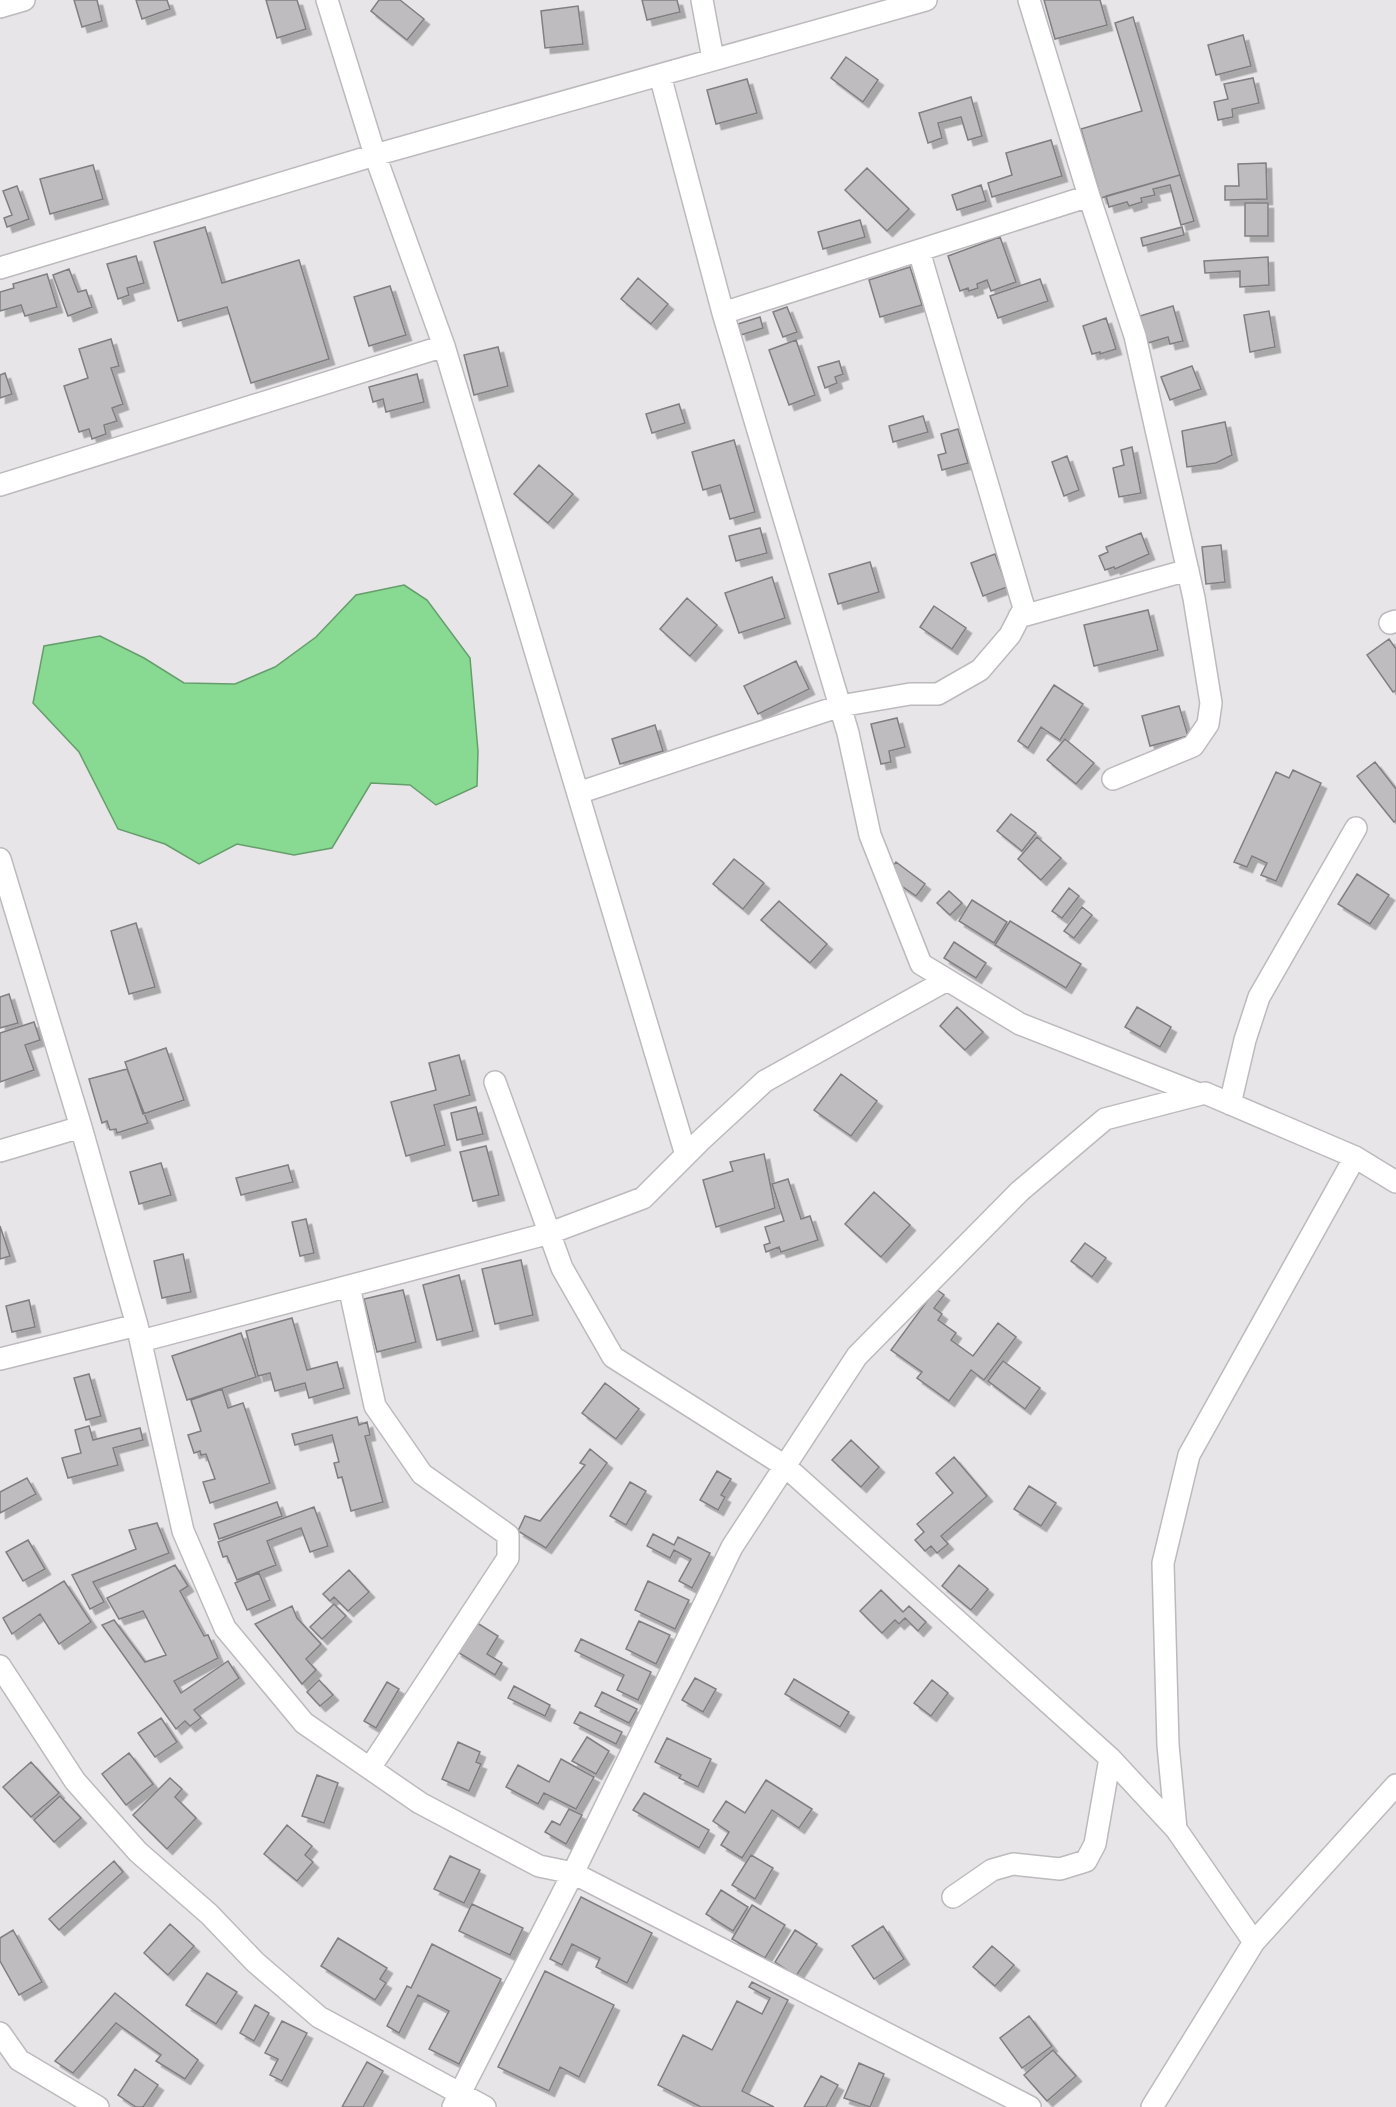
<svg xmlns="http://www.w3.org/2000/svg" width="1396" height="2107" font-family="'Source Serif 4',serif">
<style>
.water{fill:#88d992;stroke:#659e6c;stroke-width:1.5}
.building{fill:#bfbcbf;stroke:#817f81;stroke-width:1.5;filter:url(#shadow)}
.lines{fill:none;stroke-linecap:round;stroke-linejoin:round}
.minor-casing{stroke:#bdbabd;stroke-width:24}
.minor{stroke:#fff;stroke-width:21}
</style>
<defs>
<filter id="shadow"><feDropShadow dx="5.5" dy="5.5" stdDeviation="0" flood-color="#0004"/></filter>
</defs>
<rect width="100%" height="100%" fill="#e7e5e7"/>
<path class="water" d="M404,585L427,600L470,658L478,751L477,786L436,805L410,785L371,783L332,848L294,855L237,844L199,864L165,844L118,829L79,752L33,703L44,646L100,636L144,658L184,683L235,684L275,667L316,637L356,595Z"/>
<path class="building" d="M74,0H97L102,21L82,27Z
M136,0H167L170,9L142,19Z
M266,0H297L306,29L277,38Z
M379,0H400L424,19L407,40L371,11Z
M642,0H677L680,12L647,20Z
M1044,0H1100L1107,25L1055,39Z
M578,6L583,44L545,48L541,11Z
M1133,17L1180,175L1101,198L1081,129L1142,111L1115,23Z
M1243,35L1251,66L1216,75L1208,45Z
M846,57L878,80L863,102L831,78Z
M1253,78L1259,103L1232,109L1233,117L1218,120L1214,102L1228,99L1224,84Z
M747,79L757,113L716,124L707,90Z
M971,97L982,136L968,140L961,117L938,123L942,138L928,143L919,113Z
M1051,140L1062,176L992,197L988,183L1012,175L1006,153Z
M1266,163L1267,199L1225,200V186H1239L1238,164Z
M93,165L103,199L50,214L40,179Z
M867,168L909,209L887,231L845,190Z
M1180,175L1194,221L1181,225L1170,185L1153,189L1155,195L1141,198L1142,202L1129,206L1127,202L1109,207L1106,196Z
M981,185L986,201L957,210L952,195Z
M17,186L29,219L7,227L4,218L12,215L3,191Z
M1245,203H1268V236H1245Z
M860,220L865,237L823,249L818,232Z
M205,227L222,283L299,260L329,359L251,383L227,307L178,321L154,242Z
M1182,227L1184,235L1143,246L1141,238Z
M1000,237L1016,282L991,291L987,280L977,284L978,288L969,291L968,288L960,291L948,256Z
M136,256L144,283L127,288L129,295L118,299L107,264Z
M1268,257L1269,285L1240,287V271L1205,273L1204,261Z
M910,267L922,305L880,317L869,280Z
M69,269L78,292L86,290L92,307L68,316L53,275Z
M47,274L57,307L25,316L21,305L0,311V292L14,288L13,284Z
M638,278L668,304L651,324L621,299Z
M1040,279L1048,301L998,318L990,296Z
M390,286L406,335L369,346L354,297Z
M1173,306L1183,341L1170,344L1168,337L1148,343L1140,316Z
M787,307L797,332L783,337L773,312Z
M1269,311L1275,347L1250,352L1244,315Z
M760,317L763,328L741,335L738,324Z
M1106,318L1116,349L1100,354V352L1092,354L1083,326Z
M111,339L119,366L111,368L123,404L112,408L117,421L104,425L106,434L92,439L89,429L79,432L64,386L88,378L79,349Z
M796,340L815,395L789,405L769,350Z
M498,347L508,386L474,395L464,355Z
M839,361L843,374L835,377L837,383L825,388L818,367Z
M1192,366L1201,389L1170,400L1161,377Z
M5,373L12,394L0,398V375Z
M417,374L424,402L386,412L383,399L373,402L369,387Z
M679,404L685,423L652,433L646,414Z
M923,416L928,432L893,442L889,426Z
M1225,422L1232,455L1216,463L1187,467L1182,431Z
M958,429L968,463L942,470L938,455L946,453L941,434Z
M734,440L755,512L730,519L720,485L703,490L692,452Z
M1132,447L1141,493L1119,497L1113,468L1124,465L1121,450Z
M1067,456L1079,490L1064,496L1052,462Z
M539,465L573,494L548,523L514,494Z
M760,528L767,553L736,561L729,536Z
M1141,533L1149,554L1115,569L1114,567L1105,570L1099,556L1108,552L1106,547Z
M1221,545L1225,582L1206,584L1202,547Z
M995,554L1007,587L983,596L971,563Z
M870,562L879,592L838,604L829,574Z
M772,577L785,618L739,633L725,593Z
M687,598L717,625L690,656L660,629Z
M934,606L966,628L952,649L920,627Z
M1148,610L1158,650L1094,666L1084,625Z
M1389,639L1396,649V690L1393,692L1367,655Z
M796,661L809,689L758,714L744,686Z
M1054,685L1083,704L1060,740L1041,727L1028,748L1018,741Z
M1179,706L1188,736L1150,746L1142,716Z
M897,718L905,747L889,751L891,762L881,764L871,724Z
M655,725L663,751L620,764L612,739Z
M1065,739L1094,763L1076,784L1047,760Z
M1375,762L1396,789V821L1394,822L1357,776Z
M1293,770L1321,783L1276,881L1261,875L1267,863L1252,856L1247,867L1234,862L1276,772L1289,778Z
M1011,814L1036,833L1022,851L997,831Z
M1037,837L1061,858L1041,880L1018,859Z
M734,859L764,883L743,909L713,884Z
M896,862L925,884L916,896L886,875Z
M1357,874L1389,895L1370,924L1338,904Z
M1069,888L1079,896L1062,918L1052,911Z
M949,891L962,903L950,915L937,903Z
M972,900L1007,922L994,943L959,921Z
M779,901L827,944L810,963L761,920Z
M1082,907L1092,915L1074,938L1064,931Z
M1010,921L1081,964L1066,988L995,945Z
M136,923L155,987L129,994L111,931Z
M954,942L986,963L976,978L944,958Z
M9,994L18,1023L0,1028V997Z
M957,1007L983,1032L965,1050L940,1026Z
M1137,1007L1171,1027L1160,1047L1125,1027Z
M34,1022L40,1040L25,1045L34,1070L0,1082V1033Z
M166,1048L184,1100L143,1114L125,1062Z
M459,1055L470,1095L434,1105L445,1145L406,1156L391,1102L436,1090L429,1063Z
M127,1069L148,1123L117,1133L116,1129L110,1130L107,1121L102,1123L89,1079Z
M841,1074L877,1101L851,1136L814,1110Z
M476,1107L483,1134L457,1140L451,1113Z
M486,1146L499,1195L473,1201L460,1152Z
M764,1154L775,1208L716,1227L703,1180L733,1171L730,1162Z
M161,1163L171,1195L139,1204L130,1172Z
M288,1165L293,1182L241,1195L236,1178Z
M788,1179L801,1219L810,1216L818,1240L781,1252L779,1247L766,1252L764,1245L770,1243L765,1227L784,1221L772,1184Z
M874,1192L910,1225L881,1257L845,1224Z
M306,1219L314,1253L300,1256L292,1222Z
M0,1226L10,1256L0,1259Z
M1085,1243L1106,1258L1092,1277L1071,1261Z
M183,1254L191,1292L162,1298L154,1261Z
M521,1260L533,1315L495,1324L482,1269Z
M459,1275L473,1331L437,1340L423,1285Z
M936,1289L944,1295L934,1308L942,1314L938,1320L956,1333L951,1340L973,1356L998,1323L1016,1337L984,1380L971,1370L949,1401L917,1378L922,1372L891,1350Z
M403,1290L416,1342L377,1352L364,1299Z
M29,1300L35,1327L12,1332L6,1306Z
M292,1318L307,1370L337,1362L344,1388L309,1398L305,1383L275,1391L270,1373L258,1376L246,1331Z
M241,1333L256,1377L187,1400L172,1356Z
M1003,1361L1040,1388L1025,1409L988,1381Z
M89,1374L101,1416L86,1420L74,1378Z
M605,1383L639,1409L616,1439L582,1413Z
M222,1389L228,1408L243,1403L270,1483L210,1503L203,1482L215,1479L206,1454L201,1455L200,1451L194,1453L188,1435L201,1431L191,1400Z
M357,1417L359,1425L367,1422L370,1435L365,1436L383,1502L351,1511L342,1477L338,1478L334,1463L339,1462L332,1435L295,1445L292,1434Z
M89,1426L93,1440L140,1428L143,1440L113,1448L118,1465L68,1478L62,1458L81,1453L75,1430Z
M851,1440L879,1467L861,1487L832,1460Z
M590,1449L607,1463L546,1548L518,1531L525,1516L540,1521L585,1465L580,1463Z
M954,1457L987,1496L941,1536L948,1544L937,1553L931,1546L925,1551L915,1540L924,1532L917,1524L953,1493L936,1473Z
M717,1471L731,1479L721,1495L725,1497L718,1510L700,1500Z
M27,1478L36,1494L0,1513V1492Z
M630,1482L646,1491L626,1525L610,1516Z
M1029,1486L1056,1503L1041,1526L1014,1509Z
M277,1502L282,1516L219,1539L214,1524Z
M314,1507L328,1546L310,1552L301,1528L267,1541L276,1565L237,1580L227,1556L223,1557L218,1542Z
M157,1523L169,1553L93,1582L104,1602L90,1609L72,1575L136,1549L129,1530Z
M653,1534L674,1545L678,1537L710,1553L692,1588L679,1581L691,1559L674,1550L670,1558L647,1546Z
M28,1540L45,1569L23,1581L6,1552Z
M175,1565L188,1586L180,1591L204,1636L208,1635L218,1658L174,1681L181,1693L228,1661L239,1678L194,1710L201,1718L190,1726L185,1721L176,1729L102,1625L114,1620L145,1662L166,1655L143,1611L119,1619L107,1598Z
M959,1565L988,1589L971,1610L942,1586Z
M349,1570L369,1592L348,1611L334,1597L330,1601L323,1594Z
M259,1573L270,1600L247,1610L235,1583Z
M64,1581L91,1622L59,1644L40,1614L12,1634L3,1618Z
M648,1581L689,1600L675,1629L635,1610Z
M881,1590L903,1612L909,1606L926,1622L918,1631L905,1618L899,1624L895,1620L882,1633L860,1611Z
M334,1604L346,1616L322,1639L310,1627Z
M292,1606L297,1618L321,1644L306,1659L316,1670L302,1684L255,1624Z
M474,1621L498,1636L487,1654L502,1663L495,1675L456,1651Z
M639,1621L670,1635L656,1664L626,1649Z
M581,1639L651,1672L638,1700L617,1690L624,1675L575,1651Z
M695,1678L716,1689L703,1712L682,1700Z
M794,1679L849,1712L840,1727L785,1694Z
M319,1680L333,1695L320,1706L307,1692Z
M932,1680L948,1693L931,1716L914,1703Z
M387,1682L399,1689L376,1728L364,1721Z
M514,1686L550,1705L545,1716L508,1698Z
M602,1692L637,1709L629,1723L595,1706Z
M580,1712L622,1732L616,1744L574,1723Z
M161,1718L177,1742L155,1757L138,1733Z
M587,1737L609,1751L596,1774L572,1761Z
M667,1738L711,1759L698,1787L679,1778L681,1775L655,1762Z
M458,1742L480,1752L476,1762L481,1764L469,1791L442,1779Z
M129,1753L153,1784L126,1805L102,1774Z
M561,1759L594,1777L576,1809L544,1793L538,1804L506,1787L518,1765L549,1782Z
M31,1762L59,1793L31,1817L3,1787Z
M317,1775L338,1783L324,1823L302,1816Z
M170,1778L182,1789L175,1797L196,1818L167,1849L133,1815Z
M766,1780L812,1809L799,1828L772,1810L742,1858L721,1845L729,1832L713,1821L726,1801L745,1813Z
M644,1793L709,1830L699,1848L633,1810Z
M60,1796L81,1818L54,1842L34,1820Z
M569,1809L582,1815L566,1844L545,1832L552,1821L560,1825Z
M287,1825L312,1846L305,1855L313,1862L297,1881L264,1854Z
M751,1855L773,1868L755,1899L732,1885Z
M450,1856L480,1870L464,1903L434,1889Z
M114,1861L123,1872L59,1930L49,1919Z
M721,1890L748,1907L733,1931L706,1914Z
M581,1897L652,1933L627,1983L596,1967L600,1958L572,1944L562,1965L550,1959Z
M472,1904L523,1928L510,1955L459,1931Z
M752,1905L785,1925L765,1958L732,1939Z
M170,1924L194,1946L168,1975L144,1953Z
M883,1926L904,1959L874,1979L852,1946Z
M13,1930L42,1982L19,1995L0,1961V1938Z
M795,1930L817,1944L796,1976L775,1962Z
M338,1938L387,1968L380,1979L386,1983L375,2000L321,1966Z
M432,1944L501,1979L459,2064L429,2049L449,2011L418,1995L399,2033L387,2026L407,1986L411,1988Z
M992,1946L1014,1965L995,1986L973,1967Z
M545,1971L614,2005L579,2077L560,2067L549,2091L498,2067Z
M207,1973L237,1992L216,2024L186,2005Z
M752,1982L788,2000L742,2091L774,2107H701L658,2085L683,2035L712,2050L737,2001L762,2014L770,1998L749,1987Z
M115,1993L198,2060L185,2079L156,2061L161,2055L116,2023L73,2073L55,2061Z
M255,2005L269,2013L254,2041L240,2033Z
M1029,2016L1052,2046L1022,2068L1000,2038Z
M282,2021L307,2033L282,2081L270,2075L278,2059L265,2053Z
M1053,2050L1076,2076L1047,2101L1024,2075Z
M367,2062L383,2071L363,2107H342Z
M859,2063L884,2074L870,2107L844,2098Z
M135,2069L158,2085L143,2107H136L118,2095Z
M821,2076L838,2085L826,2107H804Z"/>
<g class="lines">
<g class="minor-casing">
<path id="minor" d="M327,0L375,155L444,346L686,1155
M702,0L713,59
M1029,0L1089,196L1135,336L1194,598L1211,703L1208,724L1193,746L1113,779
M0,7L24,0
M660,75L723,313L848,733L870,835L921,964L1020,1024L1199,1094
M0,268L375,155L926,0
M723,313L1089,196
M0,485L444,346
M1019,617L1188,570
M1390,623L1396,621
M578,793L840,706L910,694H938L980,670L1010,635L1024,608L919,251
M0,859L81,1127L137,1325L183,1531L225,1628L304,1723L420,1803L539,1866L573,1873L1030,2107
M495,1082L562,1268L613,1357L785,1466L1110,1758L1176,1829L1254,1942
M1230,1104L1245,1040L1259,997L1356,828
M0,1151L81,1127
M349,1286L375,1406L422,1474L508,1535V1558L370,1768
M141,1341L550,1233L643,1198L701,1140L765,1081L947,980
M0,1359L137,1325
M0,1666L75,1781L138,1852L209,1914L255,1962L319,2017L485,2107
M1176,1829L1168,1745L1163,1563L1189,1455L1355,1157
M953,1897L992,1870L1013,1864L1060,1869L1086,1861L1095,1844L1110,1758
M0,2033L19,2060L98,2107
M453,2107L573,1873L732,1547L857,1356L1020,1191L1105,1119L1205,1093L1355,1157L1396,1182
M1152,2107L1254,1942L1396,1785"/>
</g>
<use href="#minor" class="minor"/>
</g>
</svg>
